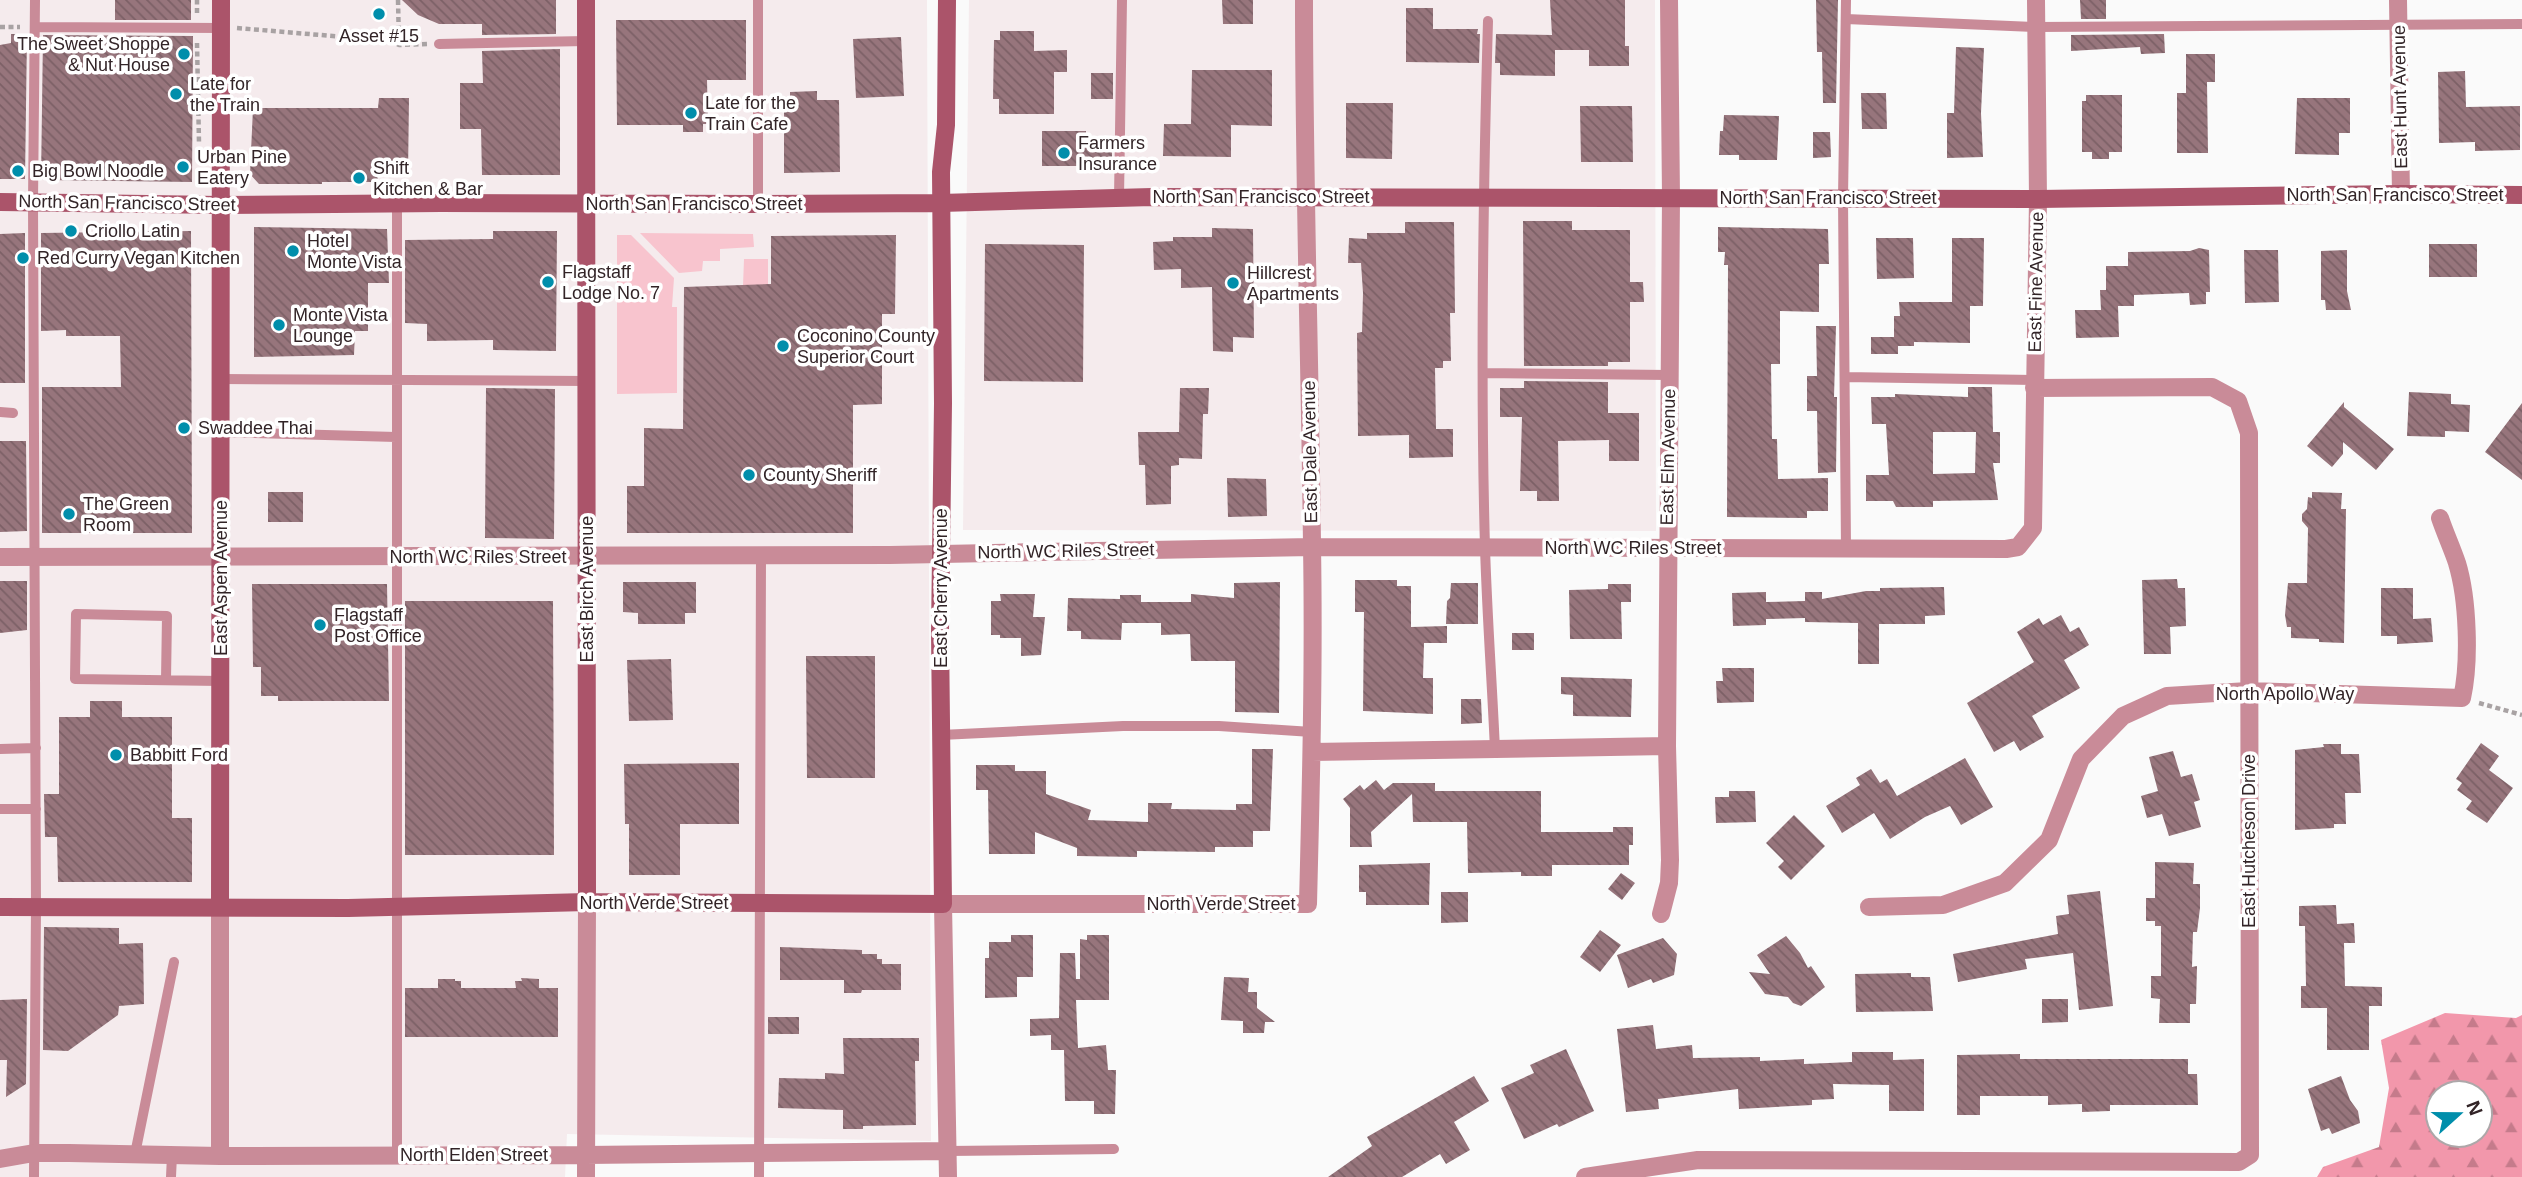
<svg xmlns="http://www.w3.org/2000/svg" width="2522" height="1177" font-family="Arial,sans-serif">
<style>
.built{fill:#f5ebed}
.grass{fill:#f8c4ce}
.forest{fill:url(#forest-firs);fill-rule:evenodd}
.building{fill:url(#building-back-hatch);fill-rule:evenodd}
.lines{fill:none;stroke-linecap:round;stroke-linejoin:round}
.path{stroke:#a8a2a3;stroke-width:4.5;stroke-dasharray:5 3.5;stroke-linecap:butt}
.lane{stroke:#c98b98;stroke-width:10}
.street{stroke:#c98b98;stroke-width:18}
.secondary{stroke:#ab546a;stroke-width:18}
.poi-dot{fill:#008eab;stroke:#fff;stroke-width:2.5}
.labels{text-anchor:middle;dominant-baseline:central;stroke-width:7;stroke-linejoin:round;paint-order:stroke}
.poi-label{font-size:18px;fill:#322427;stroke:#fff;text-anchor:start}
.street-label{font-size:18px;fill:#322427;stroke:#fff}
</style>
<defs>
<pattern id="forest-firs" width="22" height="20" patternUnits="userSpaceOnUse" patternTransform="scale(1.75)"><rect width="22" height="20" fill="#f297ab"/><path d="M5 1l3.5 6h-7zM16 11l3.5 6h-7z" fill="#c57b8b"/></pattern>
<pattern id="building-back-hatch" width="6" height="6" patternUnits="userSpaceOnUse" patternTransform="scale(1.75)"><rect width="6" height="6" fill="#97757c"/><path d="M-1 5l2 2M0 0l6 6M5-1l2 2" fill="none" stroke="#7c6066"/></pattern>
</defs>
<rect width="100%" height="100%" fill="#fafafa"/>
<path class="built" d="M0,0H927L931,1141L567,1134L565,1177H0Z
M969,0H1655L1656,531L963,530Z"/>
<path class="grass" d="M640,233L753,234L754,247L720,249V261H703L702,271L679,273Z
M617,235H631L674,278L672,307H677V393L617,394Z
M744,259H768V297L743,286Z"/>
<path class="forest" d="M2445,1013L2516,1018L2522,1015V1177H2317L2323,1167L2379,1147L2389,1088L2381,1040ZM2438,1093H2480V1135H2438Z"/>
<path class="building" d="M115,0H191V20H115Z
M402,0H556V34L482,35V24H439L418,15Z
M1222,0H1253V24H1223Z
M1550,0H1625V46H1629V66H1589V50H1555V76L1500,75V63H1495L1496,34L1552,35Z
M1816,0H1838L1836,103H1823L1822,52H1817Z
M2080,0H2106V19H2081Z
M1406,8H1433V29H1478L1477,34H1480L1479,63L1406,62Z
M616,20H746V80H707L708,124H703V132H683V125H617Z
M1000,31H1034V51L1067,50V72H1054V114H999V99H993L994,40H1000Z
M11,34H27L25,179H0V45L11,43Z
M2164,34L2165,53L2141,54L2140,47L2071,51V35Z
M43,35L193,36L192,182L41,180Z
M901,37L904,96L856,98L853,39Z
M1956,47L1984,48L1981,113L1983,157L1947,158V113H1954Z
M560,49V175H482L481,129H460V83H483L482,51Z
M2186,54H2215V82H2207L2208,153H2177V93H2186Z
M1192,70H1272V126L1231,125V157L1163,156L1164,124H1191Z
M2465,71L2466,107L2520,106V150L2475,151V142L2439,143L2438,72Z
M1091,73H1113V99H1091Z
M817,91V100H839L840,172L784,173V100H790V92Z
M1861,93H1886L1887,129H1862Z
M2086,95H2122V152H2109V159H2092V152H2082V101H2086Z
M379,98H409L408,174H377L378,182H322V184H259L250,174L253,108H378Z
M2297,98H2350V133H2339V155L2295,154Z
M1346,103H1393L1392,159L1346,158Z
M1580,106H1632L1633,162H1581Z
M1724,115L1779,116L1777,160H1739V155H1719L1720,131H1723Z
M1042,131H1086V144L1112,143V166H1042Z
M1813,132H1830L1831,157L1813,158Z
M1523,221H1572V230H1630V282H1643L1644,302H1630V362H1608V366H1524Z
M1405,222H1454L1455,313H1450L1451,361H1443V368H1435L1436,429H1453V457L1409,458V435L1358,436L1357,333L1362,332L1363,293L1361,263H1348L1349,238L1367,239V233H1405Z
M254,227L387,229L389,283H368V331H355L354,355L254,357Z
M1718,227L1828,229L1829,264H1819V312L1780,311V364H1771L1772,439H1777L1778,479L1828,478V511H1807V518L1727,517L1728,265H1724L1725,252H1718Z
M1212,228L1253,229L1254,338L1233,337V352L1213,351L1212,287L1181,288V269L1154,270L1153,242L1173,241V237H1212Z
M191,231L192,533H42V387H121L120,336H66V330L41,331V233Z
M493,231H557L556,351L493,350V340L427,341V324L405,323V240L493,239Z
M25,233V383H0V234Z
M896,235L895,314H882V404L853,405V533H627V486H644V428L683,429L684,287L771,284V236Z
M1876,238H1913L1914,278L1877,279Z
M1952,238H1984L1983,306H1970V343L1914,342V346H1898V354H1871V337H1894V316H1900L1899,302H1952Z
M985,244L1084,245L1083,382L984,381Z
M2429,244H2477V277H2429Z
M2199,248L2209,250L2210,292H2206V304L2190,305L2189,293L2134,295V306H2118L2119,337L2076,338L2075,310H2101L2100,290H2106V266H2128V252L2190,251Z
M2244,250H2278L2279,302L2245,303Z
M2347,250V291L2351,310H2326L2325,300H2321V251Z
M1816,326H1836L1834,397H1837L1836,472L1818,473L1817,411H1807V376H1817Z
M1524,381L1608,382V413H1639V461H1609V440L1558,441L1559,501H1537V491H1520L1522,417H1500V388H1524Z
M1968,387H1992L1993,432H2000V463H1993L1998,500L1933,501V507H1896L1893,501H1866V475H1889L1886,424H1872L1871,397H1895V394L1968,397ZM1933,432H1976L1975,473L1933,474Z
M486,388L555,389L554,539L485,538Z
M1180,388H1209L1208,414H1203L1202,459L1179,458V465L1171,466V504L1146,505L1145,465H1139L1138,432H1179Z
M2409,392L2451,394V404L2470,405L2469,432L2445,431V437L2407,436Z
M2344,402V407L2394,449L2376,470L2343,442V454L2332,467L2307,446Z
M2522,403V480L2485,452Z
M0,441H26L27,531L0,532Z
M1227,478L1266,479L1267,516L1228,517Z
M268,492H303V522H268Z
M2312,492L2342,493L2341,509H2346L2344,643L2319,642V639L2291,638V627H2287L2285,615L2288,583H2307L2308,528L2302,521V514L2307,509L2308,497L2312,498Z
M2177,579L2178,588H2185L2186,626L2170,627L2171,654H2144L2142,580Z
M1355,580H1397V586H1411V627L1447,626V643H1424L1423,678H1433V714L1363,711L1364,612H1355Z
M0,581H27V630L0,633Z
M623,582H696V613H685V624H638V613L623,612Z
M1280,582L1279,713L1235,712V661H1191L1190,634L1161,635V623H1122L1121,640L1081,639V631H1067L1068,598L1120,599V595H1141V602H1191V594L1234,598V583Z
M1451,583H1478V624H1446L1447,601L1450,598Z
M252,584H387L389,701H278V696H261V667H253Z
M1608,584H1631V602H1621L1622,639H1570L1569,590L1608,589Z
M1944,587L1945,615L1925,616V624H1879V664H1858V623L1805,622V618L1766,619V625L1733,626L1732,593L1766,592V602L1805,601V592H1822V599L1866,591H1880V588Z
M2381,588H2413V619L2431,618L2433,642L2397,644V636H2381Z
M1000,594H1035L1033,617H1045L1041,655L1021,656V638H1000V635H991V601H1001Z
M405,601H553L554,855H405Z
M2061,615L2070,632L2079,627L2089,645L2064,660L2080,688L2032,716L2044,737L2020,751L2014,741L1994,752L1967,703L2034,662L2017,632L2039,618L2043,625Z
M1512,633H1534V650H1512Z
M806,656H875V778H807Z
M671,659L673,720L629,721L627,660Z
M1722,668H1754V702L1717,703L1716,681H1723Z
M1561,677L1632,679L1631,717L1573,716V695L1561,694Z
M1461,699H1481L1482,723L1461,724Z
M90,701H122V717H172V818H192V882H58L57,837H45L44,794H59V717H90Z
M2481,743L2499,756L2489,770L2513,788L2487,823L2466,809L2472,801L2457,790L2462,783L2456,779Z
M2323,744H2341V754H2359L2361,793H2345L2346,824H2334V828L2295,830V750L2324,747Z
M1252,749H1273L1270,831H1253V847H1215V852L1137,851V857L1077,856V848L1035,832V854H989L988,790H976V765H1015V771H1046V794L1091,810L1088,820L1148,822V803H1172L1171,809L1236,810V804H1252Z
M2173,751L2181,777L2192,774L2200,800L2194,802L2201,827L2169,836L2162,814L2147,818L2141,796L2158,791L2149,757Z
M1965,758L1993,807L1961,825L1950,806L1925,817L1890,839L1874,813L1842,833L1826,806L1860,785L1856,778L1871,769L1880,783L1887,779L1897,796Z
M739,763V824H680V875H629V824H625L624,764Z
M1376,780L1384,790L1393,783H1435V791H1541V832H1613V827H1633V845H1629V865H1552V876H1521V872L1468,873L1467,822H1413L1412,794L1371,832L1372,847H1350V808L1343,799L1360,785L1364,790Z
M1729,791H1755L1756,822L1716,823L1715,797H1729Z
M1794,815L1825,846L1791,880L1778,867L1784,861L1766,843Z
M2155,862L2194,863L2193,884H2200V908L2197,932H2193L2192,967L2197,966L2196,1004H2190V1023H2159L2160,999L2151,998V976H2161V926H2155V921H2146V898H2155Z
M1430,863L1429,905H1366V892H1359V865Z
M1621,873L1635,883L1622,900L1608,889Z
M2100,891L2113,1006L2079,1010L2073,953L2025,959L2027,969L1958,982L1953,954L2058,934L2056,916L2069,914L2067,895Z
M1441,892H1468V922L1441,923Z
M2336,905L2337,924L2354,923L2355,943H2344L2345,986L2382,987V1006H2369V1050H2327V1008H2301V986H2306L2305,926H2299V906Z
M44,927L119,928V944L143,943L144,1004L119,1006L118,1015L68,1051L43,1050Z
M1600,930L1621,945L1600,972L1580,957Z
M1011,935H1033V977H1017V997L985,998V958H989V942H1011Z
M1087,935H1109V1000H1076L1078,1048L1106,1045L1108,1070H1116L1115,1114H1094V1101H1065L1064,1050H1051V1035L1030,1036V1019L1059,1018L1060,953H1075L1076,979H1080V939L1087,940Z
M1786,936L1800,953L1808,968L1811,966L1825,987L1801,1006L1793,1003L1788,997L1765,994L1749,972L1770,974L1757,955Z
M1663,938L1677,954L1674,975L1653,983L1651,979L1628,988L1617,955Z
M780,947L862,950V954H877V959H882V964H901V990H862L861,993H844V980H780Z
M1911,973V977H1930L1933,1011L1856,1012L1855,974Z
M1224,977L1249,978L1248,992H1257V1008L1275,1022H1265L1264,1033H1243V1021L1221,1020Z
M521,978L539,979V988H558V1037H405V988H438V979H455V981H461V988H516L515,981H522Z
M27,999L26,1084L6,1097L7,1060H0V1000Z
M2042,999H2068V1022L2042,1023Z
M768,1017H799V1034H768Z
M1653,1025L1656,1049L1692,1045L1693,1058L1760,1057V1061L1804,1059V1064L1852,1062V1052H1893V1060L1924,1059V1111H1889V1085L1833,1084L1834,1099L1812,1100V1105L1739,1109L1738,1089L1658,1099L1659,1109L1626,1112L1617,1029Z
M843,1038H919V1061H915L916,1125L863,1126V1129H843V1110L778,1108L779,1078L825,1079V1073L844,1074Z
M1566,1049L1594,1111L1559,1127L1557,1124L1524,1139L1501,1088L1534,1073L1530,1065Z
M2020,1054V1059H2188V1074H2197L2198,1105H2110V1111L2082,1112V1104L2048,1105V1096H1980V1115H1957V1055Z
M1474,1076L1489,1101L1454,1122L1470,1150L1446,1164L1440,1154L1402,1177H1328L1372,1146L1367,1137Z
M2341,1076L2350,1100L2358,1111L2360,1123L2332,1134L2329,1128L2321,1131L2308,1089Z"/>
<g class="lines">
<path class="path" d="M398,0L399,45L427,44
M197,13V0
M0,27H20
M237,28L392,41L399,45
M197,43L199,143
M2479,703L2522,715"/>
<path class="lane" d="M758,0V204
M1846,0L1843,198L1846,549
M1846,19L2036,27L2522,24
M1488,21C1483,196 1480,372 1485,547C1487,615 1492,682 1495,750
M35,27L221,28
M439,44L586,41
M1119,198L1122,0
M1483,373L1669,375
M1845,377L2035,380
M221,379L587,381
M0,412L13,413
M220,432L396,437
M166,680L167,616L76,614L75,679L221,681
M941,735L1123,726H1219L1312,732
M0,749L36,748
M0,809H36
M948,1151L1114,1149
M135,1154L174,962
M397,1156V203
M34,1177L36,907L33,202L35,0
M171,1177L172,1155
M759,1177L761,556"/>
<path class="street" d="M2398,0L2401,194
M0,557L890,555L1312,547L2006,549L2018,547L2033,528L2038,199L2036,0
M1312,752L1667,746
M1869,907L1943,905L2005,883L2049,840L2081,759L2123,716L2167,696L2248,691L2462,698C2470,662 2468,599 2457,563C2452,548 2445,533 2440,518
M1661,914L1669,883L1670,860L1667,746L1671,197L1669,0
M220,1156V907
M0,1159L34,1153H69L220,1156L586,1155L948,1151
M586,1177L587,902
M948,1177L943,904H1308C1311,784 1314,665 1312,545C1310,363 1304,182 1304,0
M1585,1177L1698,1160L2239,1162L2250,1155L2249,433L2238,401L2212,387L2034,388"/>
<path class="secondary" d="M586,0L587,902
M0,202L220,205L441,203L758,204L941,203L1152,197L2038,199L2401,194L2522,195
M0,907L348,908L587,902L943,904L940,632L943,403L941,172L946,125L947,0
M220,907L221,0"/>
</g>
<g class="poi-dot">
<circle cx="379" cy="14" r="7"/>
<circle cx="184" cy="54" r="7"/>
<circle cx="176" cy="94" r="7"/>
<circle cx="691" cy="113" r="7"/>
<circle cx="1064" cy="153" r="7"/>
<circle cx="183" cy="167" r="7"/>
<circle cx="18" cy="171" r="7"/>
<circle cx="359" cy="178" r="7"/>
<circle cx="71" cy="231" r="7"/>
<circle cx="293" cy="251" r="7"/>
<circle cx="23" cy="258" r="7"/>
<circle cx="548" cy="282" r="7"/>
<circle cx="1233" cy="283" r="7"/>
<circle cx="279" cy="325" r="7"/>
<circle cx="783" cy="346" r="7"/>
<circle cx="184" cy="428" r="7"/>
<circle cx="749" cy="475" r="7"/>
<circle cx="69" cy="514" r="7"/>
<circle cx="320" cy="625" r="7"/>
<circle cx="116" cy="755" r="7"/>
</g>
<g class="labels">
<g class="poi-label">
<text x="379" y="36" text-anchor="middle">Asset #15</text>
<text x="170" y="44" text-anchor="end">The Sweet Shoppe<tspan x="170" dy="21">&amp; Nut House</tspan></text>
<text x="190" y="84">Late for<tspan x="190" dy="21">the Train</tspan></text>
<text x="705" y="103">Late for the<tspan x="705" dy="21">Train Cafe</tspan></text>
<text x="1078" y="143">Farmers<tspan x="1078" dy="21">Insurance</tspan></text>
<text x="197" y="157">Urban Pine<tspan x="197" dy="21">Eatery</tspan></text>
<text x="373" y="168">Shift<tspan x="373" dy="21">Kitchen &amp; Bar</tspan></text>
<text x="32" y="171">Big Bowl Noodle</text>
<text x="85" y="231">Criollo Latin</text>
<text x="307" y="241">Hotel<tspan x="307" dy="21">Monte Vista</tspan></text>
<text x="37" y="258">Red Curry Vegan Kitchen</text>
<text x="562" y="272">Flagstaff<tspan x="562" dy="21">Lodge No. 7</tspan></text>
<text x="1247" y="273">Hillcrest<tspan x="1247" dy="21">Apartments</tspan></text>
<text x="293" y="315">Monte Vista<tspan x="293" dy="21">Lounge</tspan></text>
<text x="797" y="336">Coconino County<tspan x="797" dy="21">Superior Court</tspan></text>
<text x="198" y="428">Swaddee Thai</text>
<text x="763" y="475">County Sheriff</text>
<text x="83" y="504">The Green<tspan x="83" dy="21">Room</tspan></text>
<text x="334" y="615">Flagstaff<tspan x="334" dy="21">Post Office</tspan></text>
<text x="130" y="755">Babbitt Ford</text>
</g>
<g class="street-label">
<text transform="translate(2400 97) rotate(-91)">East Hunt Avenue</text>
<text x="2395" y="195">North San Francisco Street</text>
<text x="1261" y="197">North San Francisco Street</text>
<text x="1828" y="198">North San Francisco Street</text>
<text transform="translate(127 203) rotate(1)">North San Francisco Street</text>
<text x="694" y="204">North San Francisco Street</text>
<text transform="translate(2036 282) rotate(-89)">East Fine Avenue</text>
<text transform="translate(1310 452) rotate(-91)">East Dale Avenue</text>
<text transform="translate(1668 457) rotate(-89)">East Elm Avenue</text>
<text x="1633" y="548">North WC Riles Street</text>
<text transform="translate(1066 551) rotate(-1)">North WC Riles Street</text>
<text x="478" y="557">North WC Riles Street</text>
<text transform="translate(221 578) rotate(-90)">East Aspen Avenue</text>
<text transform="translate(941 588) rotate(-90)">East Cherry Avenue</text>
<text transform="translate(587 589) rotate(-90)">East Birch Avenue</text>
<text x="2285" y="694">North Apollo Way</text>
<text transform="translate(2249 841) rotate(-90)">East Hutcheson Drive</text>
<text x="654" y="903">North Verde Street</text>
<text x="1221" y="904">North Verde Street</text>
<text x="474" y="1155">North Elden Street</text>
</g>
</g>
<g transform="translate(2459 1114) rotate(69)"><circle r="33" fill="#ffffff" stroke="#ada7a9" stroke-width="2"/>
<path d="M0-5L12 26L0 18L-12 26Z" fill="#008eab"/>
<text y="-10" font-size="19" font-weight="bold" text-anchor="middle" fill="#322427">N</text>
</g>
</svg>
